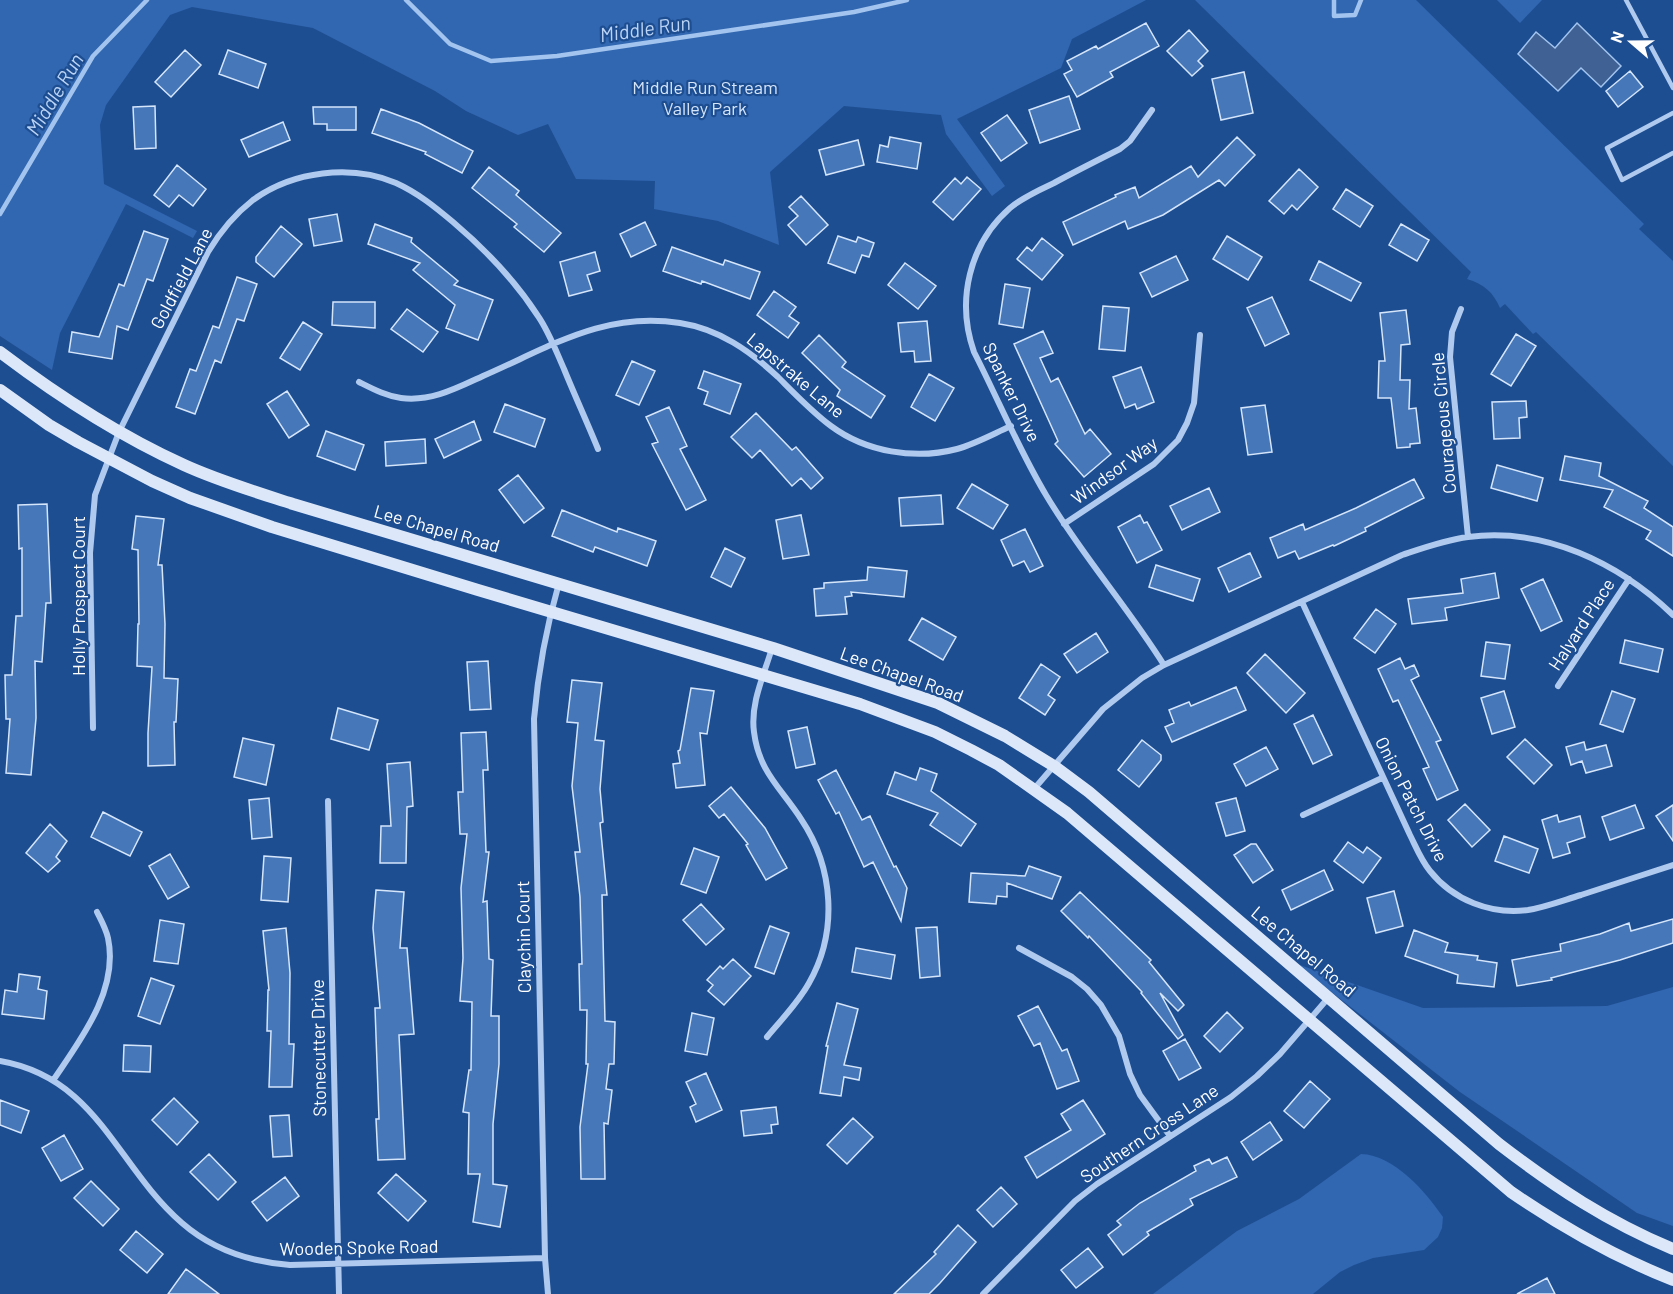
<svg xmlns="http://www.w3.org/2000/svg" width="1673" height="1294" font-family="Barlow,sans-serif">
<style>
.green{fill:#3167b0}
.water{fill:#3f6193;stroke:#a2c4ef;stroke-width:1.5}
.lines{fill:none;stroke-linecap:round;stroke-linejoin:round}
.stream{stroke:#a2c4ef;stroke-width:4.5}
.building{fill:#4677b9;stroke:#d5e5fa;stroke-width:1.5}
.lane{stroke:#afcaee;stroke-width:4.5}
.street{stroke:#afcaee;stroke-width:6}
.secondary{stroke:#dce8fa;stroke-width:12}
.labels{text-anchor:middle;dominant-baseline:central;stroke-width:4.5;stroke-linejoin:round;paint-order:stroke}
.park-label{font-size:18px;fill:#d5e5fa;stroke:#1e4e92}
.street-label{font-size:18px;fill:#fff;stroke:#1e4e92}
.water-label{font-size:20px;font-style:italic;fill:#bbd4f5;stroke:#1e4e92}
</style>
<rect width="100%" height="100%" fill="#1e4e92"/>
<path class="green" d="M0,0H1146L1072,39L1061,68L957,119L1005,186L992,196L946,134L941,115L844,106L770,172L779,245L718,221L654,209L655,181L576,179L548,124L518,135L466,111L435,91L313,28L192,7L170,15L106,105L100,125L104,184L197,231L193,238L126,204L60,333L52,370L0,336Z
M1195,0H1416L1644,224L1639,229L1673,261V466L1536,332L1533,334L1505,304L1500,308C1493,292 1484,284 1467,279L1471,272Z
M1497,0H1542L1520,23Z
M1294,963L1423,1008L1607,1006L1673,987V1226L1637,1213L1460,1092Z
M1361,1154C1394,1155 1426,1192 1443,1217L1442,1228L1438,1237L1424,1250L1373,1258L1354,1265L1340,1272L1313,1294H1153L1237,1231L1299,1199Z"/>
<path class="water" d="M1577,23L1621,66L1601,87L1581,68L1558,91L1518,54L1536,32L1555,48Z"/>
<g class="lines">
<path class="stream" d="M406,0L450,44L491,61L557,56L854,12L907,0
M1334,0V16L1355,15L1361,0
M0,214L93,56L147,0"/>
</g>
<path class="building" d="M1146,23L1159,46L1110,72L1113,77L1077,97L1064,74L1072,70L1067,61L1096,46L1098,49Z
M1189,30L1208,51L1198,61L1203,66L1192,76L1167,51Z
M185,50L201,65L171,97L155,82Z
M228,50L266,64L258,88L219,74Z
M1630,71L1643,87L1618,107L1606,91Z
M1244,72L1253,113L1221,120L1212,79Z
M1069,96L1080,129L1040,143L1029,110Z
M155,106L156,148L135,149L133,107Z
M313,107H356V130H327V124H314Z
M381,109L419,123L473,151L462,173L425,154L426,152L372,133Z
M1007,115L1027,143L1001,161L981,133Z
M283,122L290,140L249,157L241,140Z
M890,137L921,143L917,169L877,162L880,145L888,147Z
M1237,137L1255,155L1225,186L1219,180L1163,215L1128,229L1125,221L1073,245L1063,222L1116,197L1115,195L1135,187L1139,198L1191,166L1198,177Z
M858,140L864,165L826,175L819,150Z
M177,165L206,189L193,206L179,195L169,207L154,195Z
M489,167L519,191L516,195L561,233L544,252L514,227L517,224L472,188Z
M1299,169L1318,187L1297,210L1292,205L1284,214L1269,201Z
M967,177L981,189L953,220L933,202L955,178L961,184Z
M1346,189L1373,206L1360,227L1333,209Z
M801,196L828,225L806,245L788,225L798,216L789,207Z
M337,214L342,241L314,246L309,219Z
M645,222L656,245L631,257L620,234Z
M375,224L412,238L411,242L458,281L454,285L493,300L478,340L446,328L455,305L413,270L420,263L368,244Z
M1401,224L1429,240L1417,261L1389,245Z
M281,226L302,244L274,277L256,262V257Z
M144,231L168,239L153,281L147,279L128,330L117,326L112,359L69,352L72,332L99,337L119,284L124,286Z
M838,236L856,242L858,237L874,243L869,257L862,255L855,273L828,263Z
M1227,236L1262,257L1248,280L1213,259Z
M1042,238L1063,255L1042,280L1017,259L1027,247L1032,251Z
M672,247L723,265L725,260L760,272L750,299L702,281L701,284L663,271Z
M595,252L600,271L587,275L592,290L569,296L560,262Z
M1176,256L1188,280L1152,297L1140,273Z
M1319,261L1361,283L1351,301L1310,280Z
M905,263L936,286L918,309L888,285Z
M237,277L257,284L244,321L237,319L221,363L215,360L195,414L176,407L190,369L196,371L213,326L219,328Z
M1005,284L1030,288L1023,328L999,324Z
M774,291L796,307L789,316L799,323L788,338L757,315Z
M1272,297L1289,334L1265,346L1247,308Z
M333,302H375V328L332,325Z
M1103,306L1129,308L1125,351L1099,349Z
M407,309L438,332L423,352L391,329Z
M1406,310L1410,344L1401,345L1400,380H1410L1409,409L1416,408L1420,443L1410,444V447L1397,448L1391,398H1378L1379,361H1385L1380,313Z
M927,321L931,361L915,362L914,351L901,352L898,323Z
M303,322L322,334L300,370L280,358Z
M1043,331L1053,353L1040,358L1051,382L1058,378L1085,434L1090,429L1111,454L1084,477L1055,444L1058,441L1014,344Z
M1516,334L1536,346L1511,386L1491,374Z
M819,335L846,362L842,367L885,396L871,418L837,396L840,390L802,353Z
M632,361L655,371L639,405L616,395Z
M1141,367L1154,402L1137,409L1135,404L1125,408L1113,377Z
M704,371L741,384L730,414L704,404L708,392L698,388Z
M929,374L954,388L935,421L911,407Z
M287,391L309,425L289,438L267,404Z
M1526,401L1527,417L1519,418L1520,438L1494,439L1492,402Z
M505,404L545,419L535,447L494,432Z
M1265,405L1272,452L1248,455L1241,408Z
M669,407L687,446L680,449L706,500L686,510L652,444L658,442L646,417Z
M756,413L792,450L796,447L823,478L811,489L801,478L792,486L760,450L752,458L731,437Z
M474,421L481,440L444,458L435,439Z
M326,431L364,445L355,470L317,456Z
M425,439L426,463L386,466L385,442Z
M1565,456L1601,463L1599,476L1648,501L1644,508L1673,527V556L1646,539L1651,531L1604,507L1613,490L1560,480Z
M1497,465L1543,478L1537,501L1491,488Z
M518,475L544,508L524,523L499,490Z
M1414,479L1424,498L1365,528L1366,531L1334,546L1333,545L1299,559L1295,551L1278,558L1270,538L1303,524L1305,530L1356,508Z
M972,484L1008,505L993,529L957,508Z
M1209,488L1220,512L1182,530L1170,506Z
M941,495L943,524L901,526L899,498Z
M47,504L51,603H46L42,662L35,661L36,718L31,775L6,773L10,719H6L5,675H12L16,616H22V548L19,549L18,505Z
M562,510L617,532L618,528L656,541L647,566L595,547L593,552L552,536Z
M801,515L809,555L783,559L776,520Z
M1140,515L1144,523L1147,522L1162,550L1137,563L1118,527Z
M136,516L164,519L158,565H162L165,624L164,678L178,679L176,722H174L175,765L148,766V733L152,667L137,666L138,624H139L138,550L132,549Z
M1025,529L1043,566L1030,572L1024,561L1013,566L1001,540Z
M725,548L745,558L731,587L711,577Z
M1250,553L1261,577L1229,592L1218,568Z
M1156,565L1200,579L1193,601L1149,587Z
M868,567L907,571L904,597L851,592L852,596L845,597L847,614L816,616L814,589L824,588V583L867,580Z
M1495,573L1499,598L1445,608L1447,620L1412,624L1408,599L1463,593L1461,579Z
M1543,579L1562,621L1541,631L1521,589Z
M1376,609L1396,624L1375,653L1354,638Z
M922,618L956,637L943,660L909,640Z
M1096,633L1108,652L1077,673L1064,654Z
M1625,640L1663,649L1658,672L1620,663Z
M1486,642L1510,645L1505,679L1481,676Z
M1265,654L1305,693L1286,713L1247,673Z
M1400,658L1405,669L1414,665L1419,676L1411,680L1441,740L1436,742L1458,790L1437,800L1423,769L1429,767L1398,700L1393,702L1378,669Z
M488,661L491,709L470,710L467,662Z
M1041,664L1060,677L1048,695L1055,700L1045,715L1019,698Z
M572,680L602,683L595,740L604,741L600,789L603,822L600,823L607,895H602L605,1021L615,1022L614,1064H609L606,1089L612,1090L608,1124L604,1123L605,1179H581L580,1127L588,1064H586L587,1010H580L579,964H582L580,897L575,852H580L572,786L578,723L567,722Z
M1236,687L1246,710L1172,742L1165,727L1174,723L1169,710L1189,702L1191,706Z
M691,688L714,691L707,734L700,733L705,785L676,788L673,764L680,763L678,751L680,750Z
M1504,691L1515,727L1492,734L1481,698Z
M1612,691L1635,699L1623,732L1600,724Z
M338,708L378,720L369,750L331,739Z
M1313,715L1332,755L1313,764L1294,724Z
M807,727L815,764L796,768L788,731Z
M486,732L488,770H483L486,852H489L483,902L487,901L489,959L493,960L491,1016H499V1064L493,1124V1184L507,1186L500,1227L473,1222L480,1174H468L469,1113L463,1112L469,1070H471L472,1002L460,1001L463,958L461,888L467,834H460L458,792H463L461,733Z
M243,738L274,745L266,785L234,777Z
M1525,739L1552,765L1534,784L1507,757Z
M1142,740L1161,755V760L1139,787L1118,770Z
M1584,742L1586,750L1606,745L1612,766L1586,773L1582,761L1571,765L1566,747Z
M1266,747L1278,769L1246,786L1234,764Z
M410,762L413,806L407,807L406,863H380L381,826H391L387,764Z
M920,768L937,774L931,791L976,824L961,846L930,825L938,813L887,794L895,772L916,780Z
M836,770L862,820L870,816L894,867L896,866L907,888L901,921L873,862L864,867L839,812L836,814L818,780Z
M731,787L765,828L787,868L766,880L746,845L748,844L724,814L719,818L709,806Z
M269,798L272,837L252,839L249,800Z
M1236,798L1245,831L1226,836L1216,803Z
M1465,804L1490,830L1472,847L1448,820Z
M1635,805L1644,828L1610,840L1602,817Z
M1673,805V841L1656,816Z
M103,812L142,832L130,856L91,837Z
M1557,815L1559,822L1580,816L1585,837L1567,843L1570,853L1553,858L1542,820Z
M50,824L67,841L56,857L60,861L48,872L26,853Z
M1504,836L1538,849L1529,873L1495,861Z
M1348,842L1363,853L1367,847L1381,858L1363,883L1334,861Z
M1251,844H1256L1273,870L1253,883L1234,855Z
M694,848L719,857L706,893L681,884Z
M170,854L189,887L168,899L149,866Z
M264,856L291,858L288,902L261,900Z
M1029,866L1061,877L1052,899L1007,883V897L997,896L996,904L969,902L971,873L1025,876Z
M1324,870L1333,890L1291,910L1282,890Z
M376,890L404,892L400,948H407L414,1034L399,1035L405,1159L378,1160L376,1119H379L375,1008H380L373,928Z
M1394,891L1403,926L1376,933L1367,898Z
M1080,892L1151,960L1149,962L1184,1005L1178,1011L1160,993L1183,1035L1178,1039L1141,993L1142,992L1089,936L1088,938L1061,911Z
M701,904L724,929L706,945L683,920Z
M1673,919V943L1620,960L1551,978L1552,980L1517,986L1512,960L1561,951L1560,944L1600,934L1629,923L1631,931Z
M160,920L184,924L178,964L154,961Z
M770,926L789,933L774,974L755,967Z
M937,927L940,976L920,978L916,928Z
M286,928L290,973L289,1044H294L292,1087H269L271,1031H267L268,990H269L263,931Z
M1414,930L1448,943L1445,952L1478,956L1477,960L1497,963L1494,987L1457,983L1458,975L1405,956Z
M856,948L895,955L891,979L852,972Z
M733,959L751,976L724,1005L708,991L713,985L707,980L720,966L723,969Z
M19,974L40,977L38,989L47,991L44,1019L2,1014L5,990L17,992Z
M151,978L174,986L160,1024L138,1016Z
M837,1003L858,1009L844,1065L861,1068L859,1080L844,1077L841,1096L820,1093L828,1046H826Z
M1038,1006L1062,1051L1067,1049L1079,1081L1057,1089L1040,1043L1034,1046L1018,1016Z
M1227,1012L1243,1028L1220,1052L1204,1036Z
M692,1013L714,1018L707,1055L685,1051Z
M1185,1039L1201,1068L1179,1080L1163,1051Z
M124,1045L151,1046L150,1072L123,1071Z
M706,1073L722,1110L696,1122L690,1107L696,1104L686,1082Z
M1310,1081L1330,1099L1304,1128L1284,1111Z
M174,1098L198,1122L177,1145L152,1120Z
M0,1100L29,1111L21,1133L0,1125Z
M1083,1100L1105,1134L1037,1178L1025,1157L1071,1130L1061,1114Z
M776,1107L778,1124L771,1125L772,1133L744,1136L741,1111Z
M289,1115L292,1156L273,1157L270,1116Z
M853,1118L873,1137L847,1164L827,1145Z
M1270,1122L1282,1140L1253,1160L1241,1142Z
M64,1135L83,1169L61,1181L42,1148Z
M209,1154L236,1182L218,1200L190,1172Z
M1227,1157L1237,1177L1190,1199L1193,1205L1147,1232L1149,1235L1123,1255L1108,1235L1121,1225L1117,1221L1140,1203L1196,1171L1194,1166L1209,1159L1212,1164Z
M396,1174L426,1201L408,1221L378,1193Z
M285,1177L299,1196L267,1221L252,1202Z
M91,1181L119,1209L103,1226L74,1198Z
M1001,1187L1017,1204L993,1227L977,1210Z
M958,1225L976,1242L940,1283L929,1294H894L936,1254L934,1252Z
M136,1231L163,1254L147,1273L120,1250Z
M1088,1248L1103,1267L1076,1288L1061,1270Z
M186,1269L219,1294H168Z
M1547,1278L1555,1294H1517Z"/>
<g class="lines">
<path class="lane" d="M1626,0L1673,88
M1673,113L1607,148L1622,180L1673,153"/>
<path class="street" d="M1152,110L1130,141L1120,149C1098,160 1076,171 1054,183C1039,190 1023,197 1010,208C969,244 956,301 974,352C998,399 1019,450 1046,495C1081,554 1127,606 1164,665
M1461,309L1452,332L1450,357L1468,537
M359,382C373,389 386,396 401,398C431,402 457,388 483,376C550,347 604,311 680,323C719,329 750,351 778,377C795,394 812,412 831,426C866,452 915,460 957,449C975,444 993,434 1011,426
M1064,524L1154,464L1178,440L1187,423L1194,403L1200,335
M1302,602L1410,835C1416,847 1421,860 1430,871C1453,900 1491,915 1528,910C1546,907 1564,900 1581,895C1612,885 1642,875 1673,865
M1558,686L1629,579
M93,728L90,553L95,495L119,432L208,252C220,232 235,214 253,200C293,171 351,164 396,183C418,193 435,207 453,222C486,250 514,279 538,316C549,332 556,351 564,369C575,396 587,422 598,449
M1034,789L1103,709L1142,678L1164,665L1402,555C1423,548 1445,540 1468,537C1545,527 1619,563 1673,615
M328,801L339,1294
M1303,815L1382,778
M1019,948L1072,977L1087,989L1101,1005L1119,1036L1130,1074L1140,1095L1170,1136
M767,1037C781,1020 798,1003 809,983C838,932 834,868 801,819C781,788 759,772 754,732C750,704 764,675 772,648
M0,1061C98,1078 116,1166 182,1223C213,1250 251,1262 290,1265L545,1258
M54,1079C81,1039 119,990 108,938C106,929 101,920 97,912
M548,1294L545,1258L534,719C538,673 546,628 559,583
M983,1294L1075,1201L1097,1184L1231,1097L1257,1076L1280,1054L1329,997"/>
<path class="secondary" d="M0,352C58,396 118,435 184,465C219,481 256,492 293,504L773,648L938,703L1005,736L1054,766L1089,792L1499,1144C1555,1187 1608,1222 1673,1249
M0,390L49,425L78,442L152,481L190,498L272,527L478,590L860,704L935,732L971,750L999,765L1067,813L1511,1192C1562,1227 1615,1257 1673,1280"/>
</g>
<g class="labels">
<g class="park-label">
<text x="705" y="87">Middle Run Stream<tspan x="705" dy="21">Valley Park</tspan></text>
</g>
<g class="street-label">
<text transform="translate(181 278) rotate(-62)">Goldfield Lane</text>
<text transform="translate(796 375) rotate(40)">Lapstrake Lane</text>
<text transform="translate(1012 392) rotate(64)">Spanker Drive</text>
<text transform="translate(1443 423) rotate(-95)">Courageous Circle</text>
<text transform="translate(1114 470) rotate(-36)">Windsor Way</text>
<text transform="translate(437 528) rotate(16)">Lee Chapel Road</text>
<text transform="translate(78 596) rotate(-90)">Holly Prospect Court</text>
<text transform="translate(1581 624) rotate(-57)">Halyard Place</text>
<text transform="translate(902 674) rotate(20)">Lee Chapel Road</text>
<text transform="translate(1412 799) rotate(63)">Onion Patch Drive</text>
<text transform="translate(523 937) rotate(-91)">Claychin Court</text>
<text transform="translate(1304 951) rotate(40)">Lee Chapel Road</text>
<text transform="translate(318 1048) rotate(-91)">Stonecutter Drive</text>
<text transform="translate(1149 1133) rotate(-34)">Southern Cross Lane</text>
<text transform="translate(359 1247) rotate(-1)">Wooden Spoke Road</text>
</g>
<g class="water-label">
<text transform="translate(645 28) rotate(-8)">Middle Run</text>
<text transform="translate(54 94) rotate(-59)">Middle Run</text>
</g>
</g>
<g transform="translate(1631 42) rotate(290)" stroke="#1e4e92" stroke-width="4.5" paint-order="stroke">
<path d="M0-4.5L10 22L0 15L-10 22Z" fill="#ffffff"/>
<text y="-9" font-size="16" font-weight="bold" text-anchor="middle" fill="#ffffff">N</text>
</g>
</svg>
